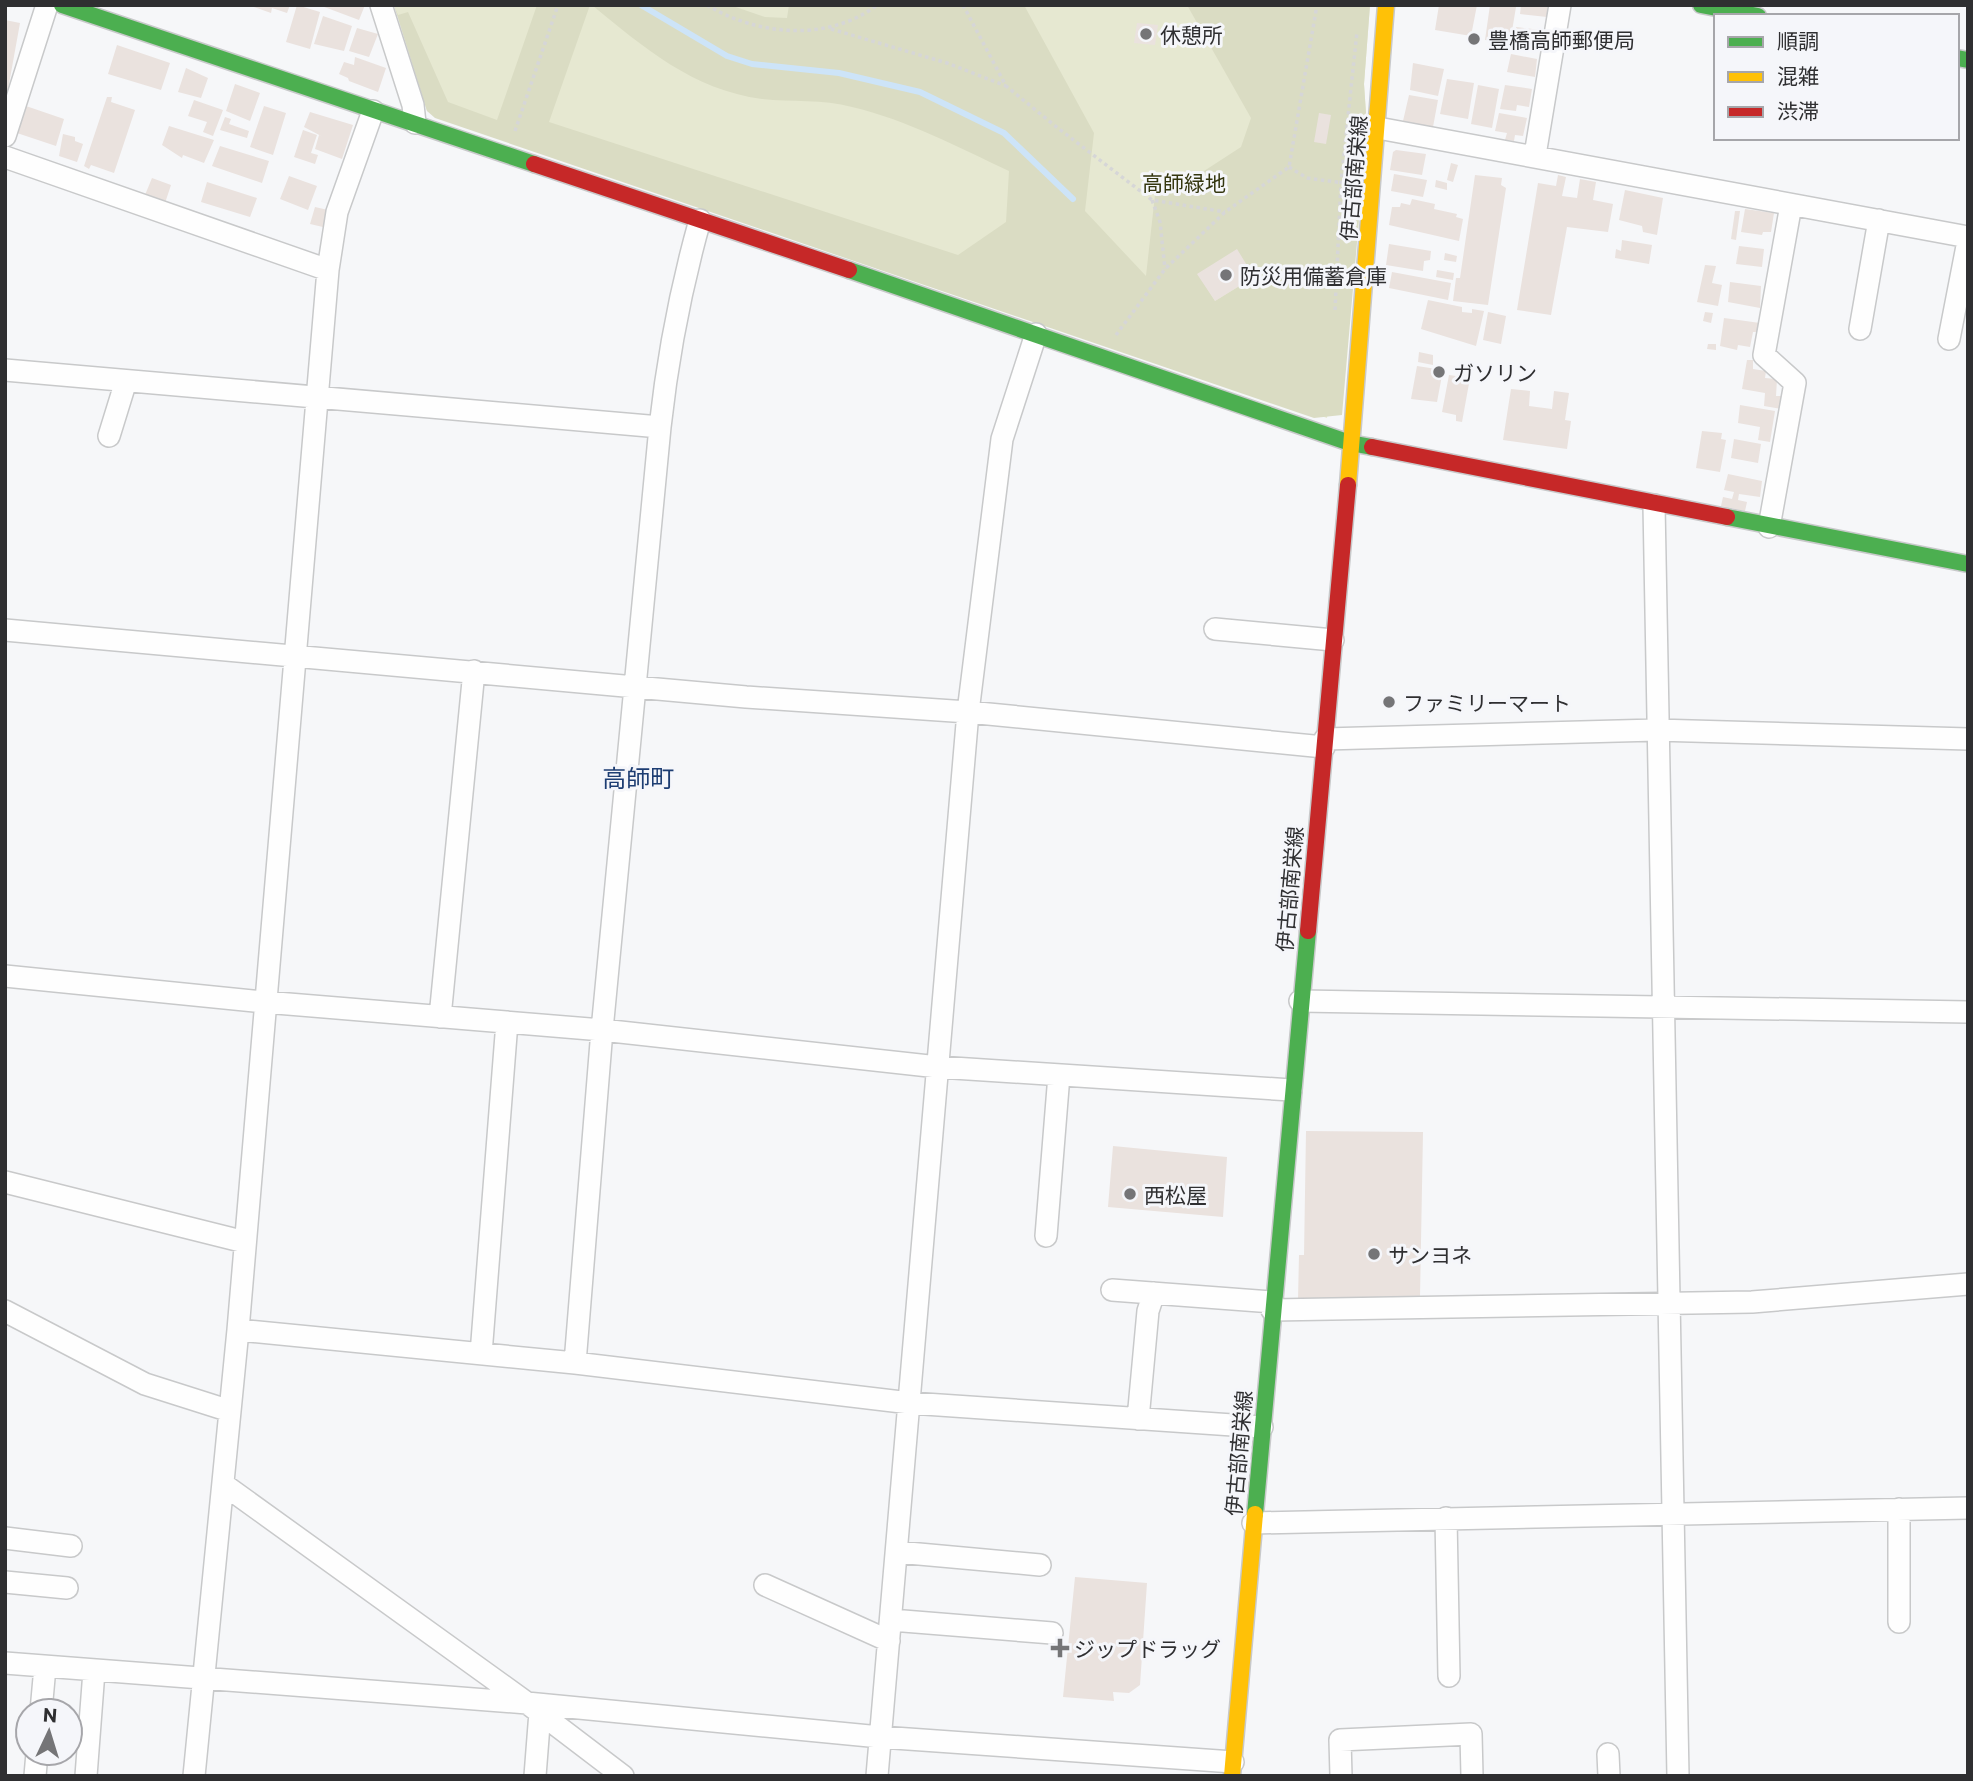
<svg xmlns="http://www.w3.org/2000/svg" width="1973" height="1781" font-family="Commissioner,'Noto Sans JP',sans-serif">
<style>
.green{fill:#e6e8d1}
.forest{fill:#dadcc3;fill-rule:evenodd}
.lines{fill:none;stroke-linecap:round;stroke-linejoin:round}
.stream{stroke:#cde4f8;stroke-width:6}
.building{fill:#eae2de}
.street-casing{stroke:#c8c9ca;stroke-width:24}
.fast-casing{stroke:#c8c9ca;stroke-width:19}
.slow-casing{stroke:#c8c9ca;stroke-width:19}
.jam-casing{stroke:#c8c9ca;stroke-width:19}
.path{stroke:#d6d6d7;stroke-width:3.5;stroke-dasharray:3.5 3.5;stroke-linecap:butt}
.street{stroke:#fefefe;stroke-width:21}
.fast{stroke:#4caf50;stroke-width:16}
.slow{stroke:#ffc107;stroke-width:16}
.jam{stroke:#c62828;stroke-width:16}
.poi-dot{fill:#757577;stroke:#f5f6fa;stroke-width:2.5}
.labels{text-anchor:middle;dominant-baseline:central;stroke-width:6;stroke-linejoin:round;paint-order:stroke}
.poi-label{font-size:21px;fill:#2f2f31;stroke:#f5f6fa;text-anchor:start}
.street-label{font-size:21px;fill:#2f2f31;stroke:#f5f6fa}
.park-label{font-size:21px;fill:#34360f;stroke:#f5f6fa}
.quarter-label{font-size:24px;fill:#1d3d72;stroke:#f5f6fa}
</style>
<rect width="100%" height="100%" fill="#f6f7f9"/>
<path class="green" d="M394,5H1370L1364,84L1367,128L1327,418L427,111Z"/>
<path class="forest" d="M394,5L398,15L408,12L448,102L497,120L537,5H590L549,122L958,255L1006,222L1009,171C958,147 907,120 852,107C823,99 791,102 762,99C693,90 643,47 592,5H730L765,17L787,18L789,5H1024L1094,133L1085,211L1146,276L1157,177L1204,171L1241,147L1251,118L1187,5H1370L1364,84L1367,128L1342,415L1314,418L435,118L427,111ZM1237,250L1254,277L1215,301L1198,274Z"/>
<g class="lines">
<path class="stream" d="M641,5L727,56L752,64L839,73L920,92L1004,133L1073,199"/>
</g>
<path class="building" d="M290,5L287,13L272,8L271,13L251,6Z
M297,5L320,12L310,49L286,42Z
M319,5H365L359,20Z
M1439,5H1477L1471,36L1435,30Z
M1490,5L1516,7L1510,43L1485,40Z
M1521,5H1548L1547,17L1520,14Z
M323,16L352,26L344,51L314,44Z
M5,20L20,23L7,95L5,94Z
M1137,23L1158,25L1155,45L1134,43Z
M1516,27L1541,30L1539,49L1513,45Z
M357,28L378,34L369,57L349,51Z
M117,45L170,63L161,90L108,74Z
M1511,54L1537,59L1535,77L1507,72Z
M355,57L386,68L378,92L349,81L348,78L339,74L344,62L354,65Z
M1413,63L1444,69L1438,96L1410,90Z
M186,68L208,78L201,98L178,92Z
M1447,79L1474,83L1468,119L1440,114Z
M235,84L260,93L250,121L226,111Z
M1478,85L1499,89L1492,128L1471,124Z
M1505,85L1532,89L1529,107L1517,105L1516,111L1500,109Z
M1409,95L1438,100L1433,127L1403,121Z
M107,97H112L111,102L135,110L114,173L91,165L89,169L84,166Z
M194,100L223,110L213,136L203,132L207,122L188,116Z
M26,106L64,119L56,146L17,133Z
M264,106L286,113L273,155L250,147Z
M310,112L353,125L342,159L315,149L319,135L323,137L304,127Z
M1319,113L1331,115L1326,144L1314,142Z
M1499,113L1527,118L1523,136L1515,135L1514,141L1505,140L1507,133L1495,131Z
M225,117L231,119L229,124L249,131L247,138L220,130Z
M169,126L214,140L204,163L183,155L182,158L162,145Z
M303,130L317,135L311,153L318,155L315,164L294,157Z
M63,134L75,137V141L83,144L77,162L59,156Z
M220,146L269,161L262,183L212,166Z
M1396,150L1426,154L1422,175L1390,170L1393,152Z
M1451,163L1458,165L1453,182L1447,180Z
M1394,174L1427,180L1423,197L1391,191Z
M1475,175L1502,178L1501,185L1506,188L1488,305L1453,301L1456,278H1460Z
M1558,175L1566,177L1562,196L1577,198L1580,179L1596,182L1593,200L1613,204L1608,232L1567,227L1551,315L1517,310L1538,183L1556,186Z
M289,176L317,186L308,210L280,199Z
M152,178L171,185L165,203L145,195Z
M1436,180L1447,183V190L1435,187Z
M207,182L257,198L250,217L201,202Z
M1625,190L1663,198L1657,235L1643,232L1642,226L1619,220Z
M1412,199L1435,204L1434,209L1457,214L1456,217L1463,219L1459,241L1389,225L1392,207H1400L1401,203L1410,205Z
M315,207L328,210L323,227L310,224Z
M1745,209L1774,213L1771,232H1763L1762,235L1741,232Z
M1735,211H1740L1736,240L1731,239Z
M1622,240L1652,245L1649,264L1615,258L1616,249L1621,251Z
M1389,244L1431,251L1430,260L1424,261L1423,271L1386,265Z
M1739,246L1764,249L1762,267L1736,264Z
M1237,249L1254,277L1215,301L1197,274Z
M1445,253L1457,256L1456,262L1444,260Z
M1705,265L1716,266L1712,283L1722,285L1718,306L1697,302Z
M1437,270L1454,273L1453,280L1436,277Z
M1392,272L1451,283L1448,300L1389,288Z
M1730,282L1761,286L1760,308L1728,302Z
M1428,300L1462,307V312L1472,313V309L1484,311L1476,346L1421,329Z
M1488,312L1506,316L1501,344L1483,340Z
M1705,312L1713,313L1711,323L1703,321Z
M1724,318L1760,323L1759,332H1753L1750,347L1738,345L1737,350L1720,346Z
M1708,344H1716V350L1707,349Z
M1419,352L1433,355V365L1418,362Z
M1747,360H1753V369L1766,371L1765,378L1777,379L1776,396H1783L1782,409L1764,406L1765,393L1742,389Z
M1417,366L1443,370L1437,402L1411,399Z
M1449,375L1470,378L1462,422L1456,421V415L1442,412Z
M1511,389L1530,391L1529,406L1552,409L1554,391L1569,393L1565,420L1571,421L1567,449L1503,440Z
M1740,405L1775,411L1770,442L1758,440L1760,427L1738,423Z
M1702,431L1722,433L1721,439L1726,440L1720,472L1696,468Z
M1734,439L1761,444L1758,463L1731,458Z
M1728,474L1762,481L1760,497L1739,494L1738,500L1747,502L1745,511L1721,506L1723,497L1732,499L1734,492L1724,490Z
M1306,1131L1423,1132L1420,1297H1382V1301L1298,1299L1299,1255H1304Z
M1113,1146L1227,1157L1223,1217L1108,1207Z
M1075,1577L1147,1583L1140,1685L1129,1693L1113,1692L1114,1701L1063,1697Z"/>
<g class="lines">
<g class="street-casing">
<path id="street" d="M381,5L413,105L415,123
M1378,128L1968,237
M5,136L47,5
M1535,155L1560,5
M5,157L328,270
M1860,329L1879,220
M1949,339L1968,241
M5,370L660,427
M109,436L126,381
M1654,505L1678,1776
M1769,527L1795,383L1764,355L1791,205
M1215,629L1333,640
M5,630L746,697L968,712L1324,747
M1325,739L1656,730L1968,739
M5,976L264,1002L602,1030L938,1067L1291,1090
M1300,1001L1968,1012
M440,1017L474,671
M5,1182L245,1242
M1046,1236L1059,1075
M1112,1290L1273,1302
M1272,1310L1752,1302L1968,1284
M5,1311L145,1384L230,1411
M238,1330L575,1363L910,1403L1262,1427
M481,1354L507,1022
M575,1363L602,1030L660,427C668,355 680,291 700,220
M1138,1419L1148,1311L1154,1293
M223,1484L527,1703L623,1776
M1899,1509V1622
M1446,1518L1449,1676
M1253,1523L1968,1508
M5,1538L71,1546
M897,1552L1040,1565
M5,1582L67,1588
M765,1585L889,1641
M891,1620L1052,1633
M5,1663L527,1703L880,1737L1233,1762
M41,1711L45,1667
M1608,1754L1609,1776
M35,1776L37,1753
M86,1776L94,1671
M194,1776L238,1330L328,270L337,212L373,111
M535,1776L540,1712
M877,1776L968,712L1002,439L1036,334
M1341,1776L1340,1740L1471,1734L1472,1776"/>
</g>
<g class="fast-casing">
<path id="fast" d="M62,5L534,164
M1701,5L1758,16
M1957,58L1968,60
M849,270L1350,443L1372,447
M1727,517L1968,564
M1255,1514L1308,931"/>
</g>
<g class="slow-casing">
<path id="slow" d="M1348,485L1386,5
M1232,1776L1255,1514"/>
</g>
<g class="jam-casing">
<path id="jam" d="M534,164L849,270
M1372,447L1727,517
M1308,931L1348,485"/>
</g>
<path class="path" d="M707,5C758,36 829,42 877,5
M963,5L1006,86L1054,125L1152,200L1225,212
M831,29L947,63L1006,86
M515,131L558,5
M1289,167L1307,178L1343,183
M1152,200L1160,222L1165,269
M1335,310L1341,182L1357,32
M1116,335L1165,269L1225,212L1289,167L1317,5"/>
<use href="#street" class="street"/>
<use href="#fast" class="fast"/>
<use href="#slow" class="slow"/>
<use href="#jam" class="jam"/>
</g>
<g class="poi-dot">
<circle cx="1146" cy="34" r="7"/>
<circle cx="1474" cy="39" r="7"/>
<circle cx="1226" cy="275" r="7"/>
<circle cx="1439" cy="372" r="7"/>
<circle cx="1389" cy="702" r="7"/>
<circle cx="1130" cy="1194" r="7"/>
<circle cx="1374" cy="1254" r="7"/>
<path d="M1056.5 1637.5h7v7h7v7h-7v7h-7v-7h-7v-7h7z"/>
</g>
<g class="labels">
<g class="poi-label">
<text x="1160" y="34">休憩所</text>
<text x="1488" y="39">豊橋高師郵便局</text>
<text x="1240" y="275">防災用備蓄倉庫</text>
<text x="1453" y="372">ガソリン</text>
<text x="1403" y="702">ファミリーマート</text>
<text x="1144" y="1194">西松屋</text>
<text x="1388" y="1254">サンヨネ</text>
<text x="1074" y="1648">ジップドラッグ</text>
</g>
<g class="street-label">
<text transform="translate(1353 178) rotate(-85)">伊古部南栄線</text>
<text transform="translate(1289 889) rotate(-85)">伊古部南栄線</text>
<text transform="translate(1238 1453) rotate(-85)">伊古部南栄線</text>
</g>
<g class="park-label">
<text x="1184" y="182">高師緑地</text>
</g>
<g class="quarter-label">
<text x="638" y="777">高師町</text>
</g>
</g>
<rect width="1973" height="1781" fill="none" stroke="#2f2f31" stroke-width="14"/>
<rect x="1714" y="14" width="245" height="126" fill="#f5f6fa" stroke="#a6a6aa" stroke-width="2"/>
<rect x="1728" y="37" width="35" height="10" fill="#4caf50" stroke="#a6a6aa" stroke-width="2"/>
<text x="1777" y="49" font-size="21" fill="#2f2f31">順調</text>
<rect x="1728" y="72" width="35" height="10" fill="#ffc107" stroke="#a6a6aa" stroke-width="2"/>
<text x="1777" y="84" font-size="21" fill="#2f2f31">混雑</text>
<rect x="1728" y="107" width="35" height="10" fill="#c62828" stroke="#a6a6aa" stroke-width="2"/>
<text x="1777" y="119" font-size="21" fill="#2f2f31">渋滞</text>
<g transform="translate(49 1732) rotate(4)"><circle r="33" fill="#f5f6fa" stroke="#a6a6aa" stroke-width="2"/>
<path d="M0-5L12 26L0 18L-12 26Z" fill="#757577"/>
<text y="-10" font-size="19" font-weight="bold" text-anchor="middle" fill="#2f2f31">N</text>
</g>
</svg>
